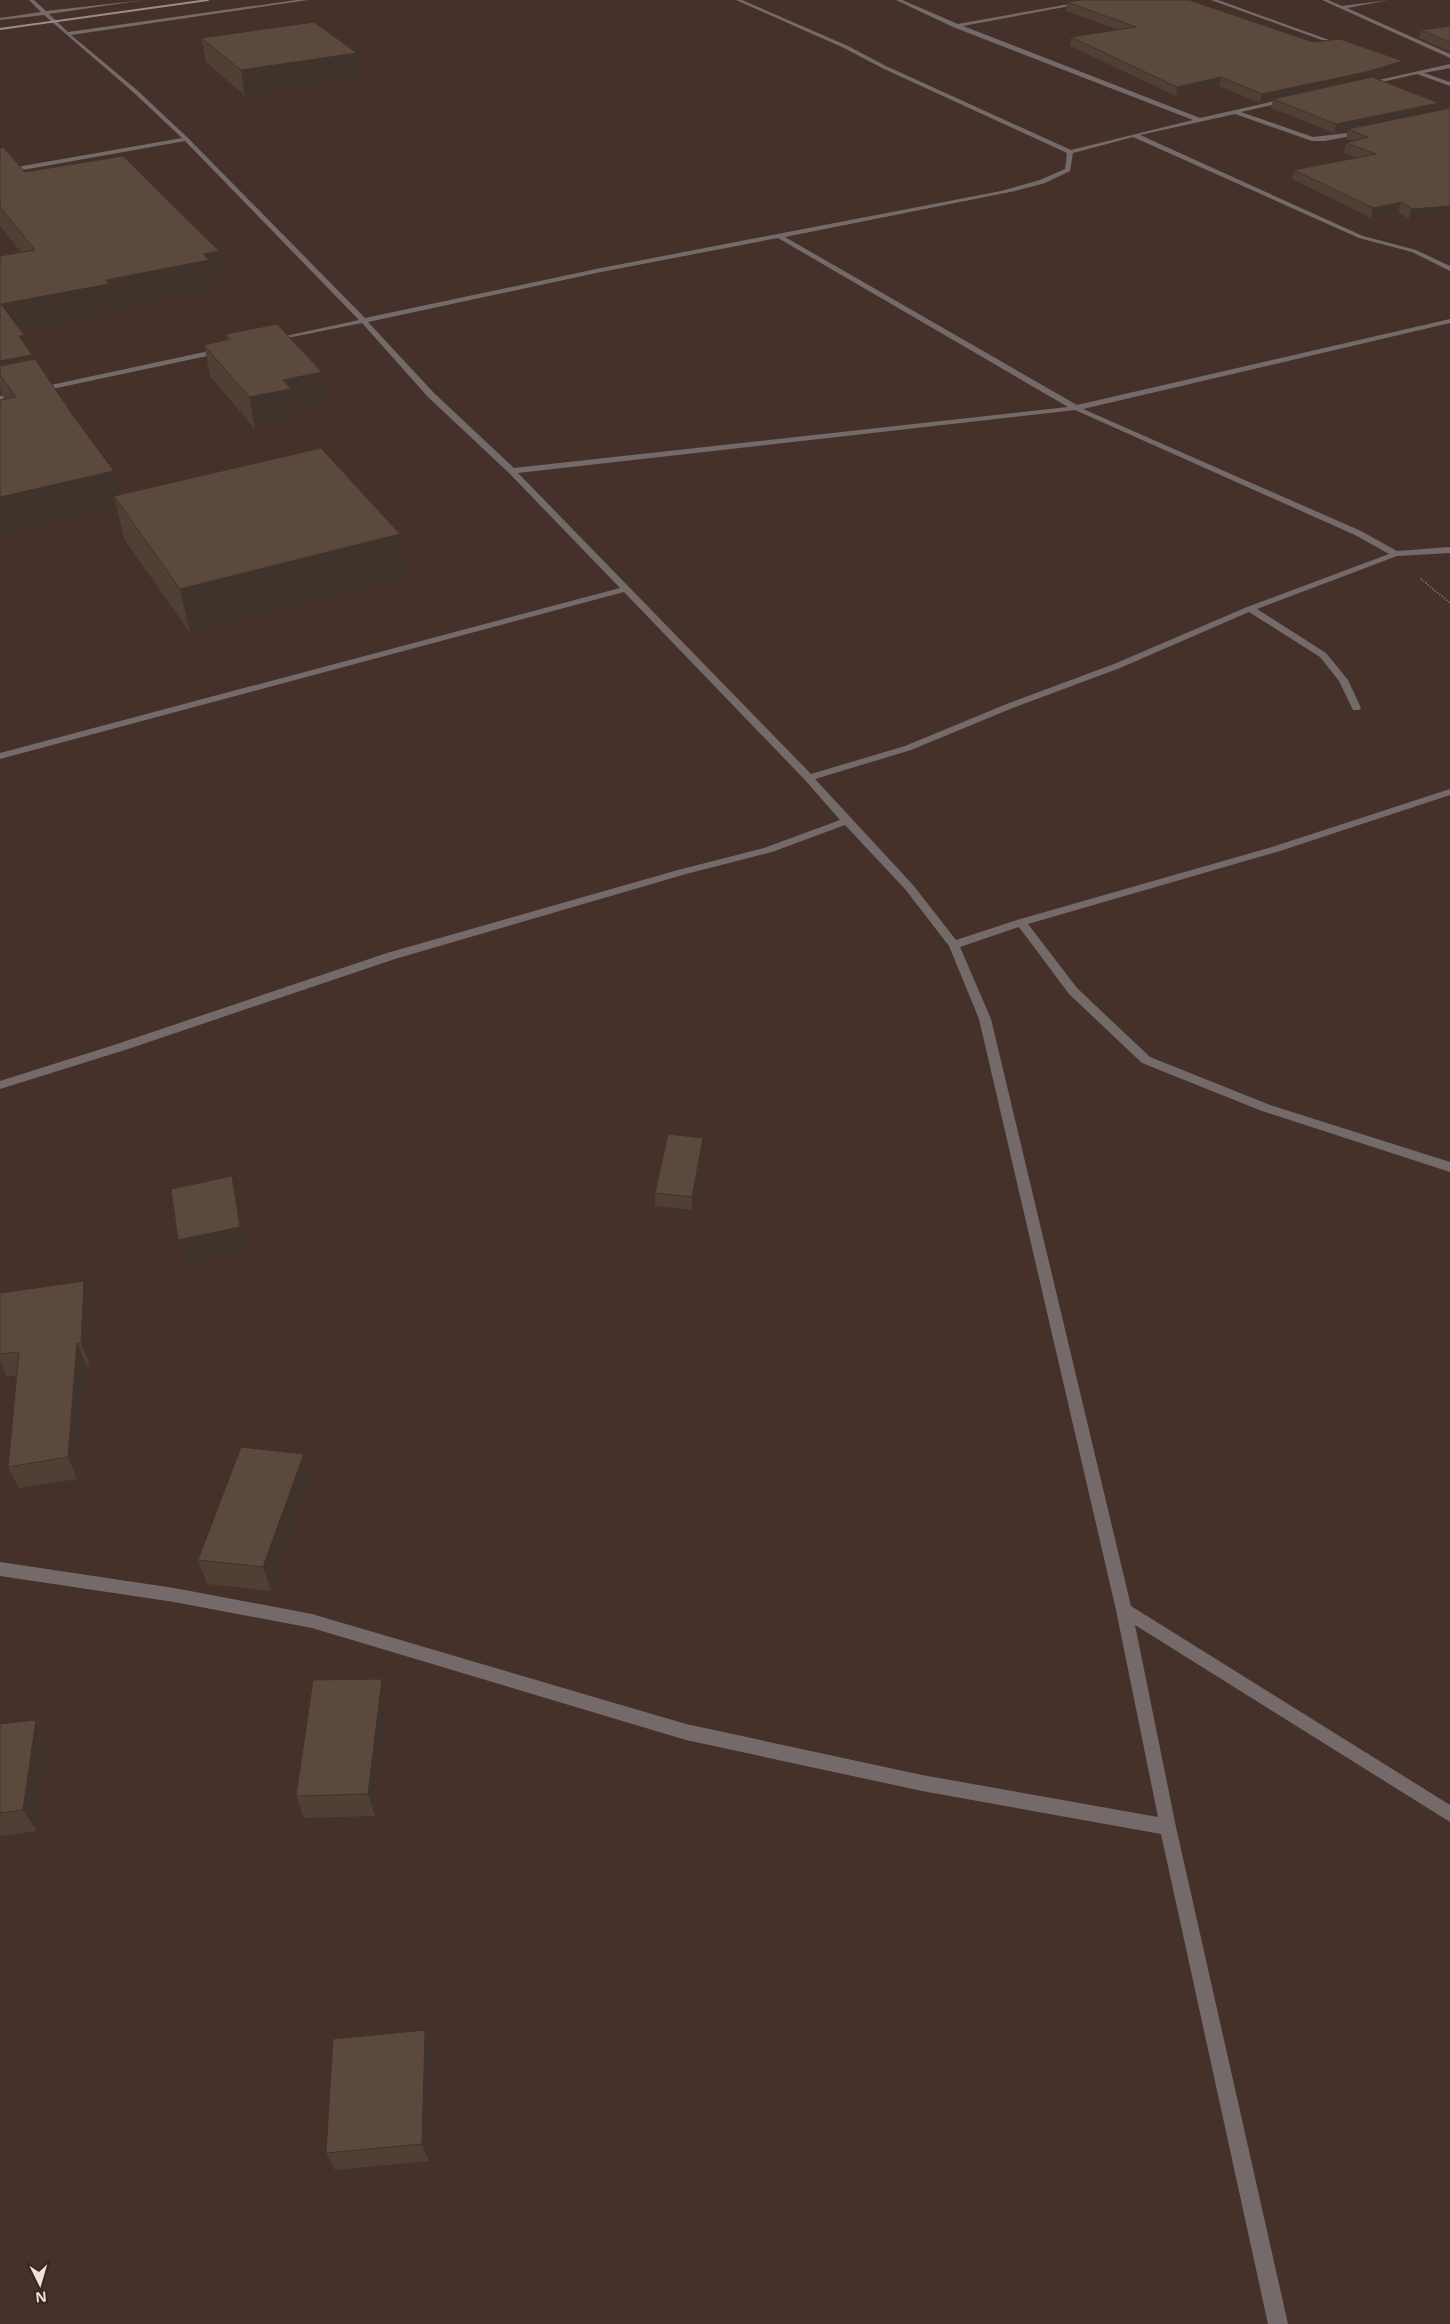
<svg xmlns="http://www.w3.org/2000/svg" width="1450" height="2324" font-family="'Noto Sans',sans-serif">
<style>
.lines{fill:none;stroke-linecap:round;stroke-linejoin:round}
.path{stroke:#8c7b75;stroke-width:2;stroke-dasharray:1 2;stroke-linecap:butt}
.minor{fill:#756a6a;fill-rule:evenodd}
.rail{stroke:#9c8c86;stroke-width:2}
.wall{fill:#4f3f35}
.shaded-wall{fill:#40332b}
.building{fill:#5c493e;stroke:#40332b}
</style>
<rect width="100%" height="100%" fill="#45312a"/>
<g class="lines">
<path class="path" d="M1421,579L1450,603"/>
<path class="minor" d="M29,0H34L46,11L144,0L49,14L68,32L296,0H308L71,35L137,90L188,138L365,318L601,268L1001,191L1040,180L1065,169L1067,153L882,68L844,48L736,0H742L848,46L886,66L1071,150L1193,120L953,27L896,0H902L958,24L1092,0H1102L963,26L1200,118L1288,98L1290,101L1241,112L1313,137L1364,131L1362,134L1325,141H1312L1235,114L1140,135L1363,236L1416,250L1450,266V271L1412,252L1359,238L1133,137L1073,153L1070,171L1045,183L1015,191L785,237L1077,405L1450,319V323L1083,409L1361,531L1397,551L1450,547V553L1397,556L1257,609L1326,653L1348,680L1361,708L1359,710H1353L1339,681L1320,657L1249,612L1120,668L1015,707L911,750L815,779L913,885L956,940L1017,920L1272,847L1450,789V795L1280,851L1028,924L1077,988L1150,1057L1270,1105L1450,1162V1172L1262,1111L1142,1063L1069,994L1019,927L960,947L991,1019L1131,1606L1450,1805V1822L1135,1625L1176,1827L1288,2324H1268L1161,1834L922,1791L686,1740L312,1628L174,1602L0,1576V1562L174,1588L312,1614L686,1724L922,1775L1158,1817L1116,1610L979,1019L949,946L905,889L845,825L772,852L686,874L395,959L125,1050L0,1089V1081L117,1044L387,953L678,870L764,848L840,820L805,780L624,592L0,759V753L620,588L509,473L428,397L362,323L272,341V339L359,320L185,141L0,174V170L182,138L133,92L44,15L0,20V18L41,12ZM778,238L1068,407L514,468L434,393L368,322L601,272ZM1075,410L1355,535L1389,554L1247,607L1114,664L1009,703L905,746L811,774L518,473Z
M1211,0H1218L1346,46L1341,47Z
M1322,0H1328L1342,6L1389,0L1347,8L1450,54V58Z
M1450,64V68L1424,73L1450,82V86L1417,74L1364,86L1361,84Z
M223,348L227,350L226,352L0,400V396Z"/>
<path class="rail" d="M0,29L208,0"/>
</g>
<path class="wall" d="M1067,2L1313,42L1401,70L1373,78L1439,103L1409,219L1398,212L1371,218L1292,179L1294,170L1357,158L1343,153L1346,143L1353,141L1346,139L1348,130L1334,133L1271,108L1273,100L1260,103L1219,86L1176,96L1070,46L1071,37L1119,30L1066,11Z
M1450,26V52L1419,38L1421,30Z
M201,38L357,53L360,78L245,96L206,62Z
M0,148L25,172L219,251L225,280L213,282L215,289L115,309L116,314L22,332L28,348L32,355L33,359L120,495L405,577L190,633L124,539L117,508L4,399L2,394H0V256L21,252L0,226Z
M226,334L327,403L295,410L296,420L255,429L210,376L204,345L227,340Z
M703,1151L692,1210L655,1206V1193Z
M0,1293L93,1303L90,1364L86,1365L77,1479L19,1488L8,1467L16,1375L7,1377L4,1370H0Z
M310,1478L271,1591L207,1584L198,1560Z
M388,1701L375,1816L304,1818L296,1796Z
M36,1720L49,1742L37,1831L0,1836V1724Z
M425,2030L432,2049L429,2161L335,2170L326,2153Z"/>
<path class="shaded-wall" d="M357,53L360,78L245,96L241,70Z
M1403,61L1401,70L1364,80L1273,99V100L1260,103L1262,94Z
M1221,77L1219,86L1176,96L1177,87Z
M1439,103L1437,112L1348,129V130L1334,133L1336,124Z
M1401,202L1398,212L1371,218L1373,208Z
M1450,206V216L1409,219L1412,209Z
M219,251L225,280L213,282L215,289L115,309L116,314L9,334L1,304L106,280L203,254Z
M24,335L29,355H32L40,385L0,375V361L19,336Z
M322,372L327,403L295,410L296,420L255,429L249,397L283,380Z
M0,385L2,394H0Z
M114,471L122,507L114,496L117,508L0,535V497Z
M400,534L405,577L190,633L180,589Z
M703,1138V1151L692,1210V1197Z
M232,1176L239,1201L247,1253L186,1266L178,1240Z
M84,1281L93,1303L90,1364L81,1343Z
M77,1343L86,1365L77,1479L68,1457Z
M0,1361L4,1370H0Z
M304,1454L310,1478L271,1591L263,1567Z
M382,1679L388,1701L375,1816L368,1794Z
M36,1720L49,1742L37,1831L23,1810Z
M425,2030L432,2049L429,2161L422,2144Z"/>
<path class="building" d="M1081,0H1189L1313,42L1340,39L1403,61L1366,72L1262,94L1221,77L1177,87L1071,37L1136,27L1067,2Z
M314,22L357,53L241,70L201,38Z
M1450,26V42L1421,30Z
M1372,77L1439,103L1336,124L1273,99Z
M1450,108V206L1412,209L1401,202L1373,208L1294,170L1376,154L1346,143L1368,137L1348,129Z
M3,147L25,172L123,156L219,251L203,254L209,260L106,280L109,284L1,304L24,335L19,336L32,355L0,361V256L35,250L0,207V148Z
M277,324L322,372L283,380L291,389L249,397L204,345L230,339L226,334Z
M35,359L74,417L114,471L0,497V400L16,397L0,375V366Z
M321,448L400,534L180,589L114,496Z
M668,1134L703,1138L692,1197L655,1193Z
M232,1176L240,1227L178,1240L171,1189Z
M84,1281L81,1343H77L68,1457L8,1467L19,1352L0,1354V1293Z
M241,1447L304,1454L263,1567L198,1560Z
M382,1679L368,1794L296,1796L313,1680Z
M36,1720L23,1810L0,1813V1724Z
M425,2030L422,2144L326,2153L333,2039Z"/>
<g transform="translate(40 2284) rotate(175)" stroke="#3a2720" stroke-width="4" paint-order="stroke">
<path d="M0-4L9 19L0 12L-9 19Z" fill="#efe2dd"/>
<text y="-8" font-size="14" font-weight="bold" text-anchor="middle" fill="#efe2dd">N</text>
</g>
</svg>
